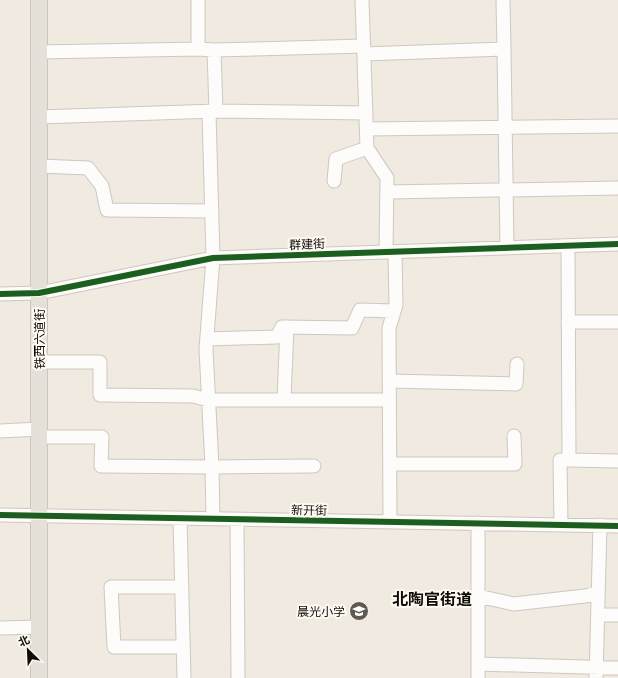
<svg xmlns="http://www.w3.org/2000/svg" width="618" height="678" font-family="'Golos Text','Noto Sans SC',sans-serif">
<style>
.lines{fill:none;stroke-linecap:round;stroke-linejoin:round}
.minor-casing{stroke:#cdc8c0;stroke-width:15}
.major-casing{stroke:#c9c7c2;stroke-width:18}
.minor{stroke:#fdfcfa;stroke-width:13}
.major{stroke:#e5e1d8;stroke-width:16}
.cycleway-casing{stroke:#fefaf3;stroke-width:8}
.cycleway{stroke:#1b5e20;stroke-width:6}
.labels{text-anchor:middle;dominant-baseline:central;stroke-width:4;stroke-linejoin:round;paint-order:stroke}
.street-label{font-size:12px;fill:#0f0c06;stroke:#fefaf3}
.poi-label{font-size:12px;fill:#0f0c06;stroke:#fefaf3;text-anchor:end}
.district-label{font-size:16px;font-weight:bold;fill:#0f0c06;stroke:#fefaf3}
</style>
<rect width="100%" height="100%" fill="#f0eae0"/>
<g class="lines">
<g class="minor-casing">
<path id="minor" d="M198,0V49L214,50L216,111
M362,0L367,148L387,178L386,252
M503,0L504,49L507,248
M214,50L364,46
M39,52L198,49
M364,54L504,49
M209,112L213,258L206,349L212,467L213,519
M39,117L216,111L366,113
M367,129L618,126
M39,166L88,168L102,186L107,210L212,211
M334,181L336,159L367,148
M387,192L618,188
M0,294L39,293L213,258L618,244
M568,322H618
M207,339L277,337L282,327L352,328L360,310L394,311
M39,362H100V395L193,396L208,400H389
M389,381L516,384L517,364
M284,400L287,327
M0,431L39,429
M39,437H102L101,466L212,467L314,466
M569,460L618,461
M390,464H515L514,436
M0,515L618,526
M180,518L184,678
M237,519L238,678
M390,522L389,328L396,305L395,252
M561,525L560,460H569L568,246
M182,587H111L114,647H183
M478,596L514,604L585,596L598,593
M598,615H618
M0,628L39,627
M478,664L618,668
M478,678V523
M596,678L600,525"/>
</g>
<g class="major-casing">
<path id="major" d="M39,0V678"/>
</g>
<use href="#minor" class="minor"/>
<use href="#major" class="major"/>
<g class="cycleway-casing">
<path id="cycleway" d="M0,294L39,293L213,258L618,244
M0,515L618,526"/>
</g>
<use href="#cycleway" class="cycleway"/>
</g>
<defs>
<g id="school-disc" transform="scale(1)"><circle r="9.5" fill="#5e5a52" stroke="#fefaf3"/><path d="M0-5L7-2L0 1L-7-2ZM-4 1L0 2.5L4 1V4Q0 6-4 4Z" fill="#fff"/></g>
</defs>
<g fill-rule="evenodd">
<use href="#school-disc" x="359" y="611"/>
</g>
<g class="labels">
<g class="street-label">
<text transform="translate(307 244) rotate(-2)">群建街</text>
<text transform="translate(39 339) rotate(-90)">铁西六道街</text>
<text transform="translate(309 510) rotate(1)">新开街</text>
</g>
<g class="poi-label">
<text x="345" y="611">晨光小学</text>
</g>
<g class="district-label">
<text x="432" y="599">北陶官街道</text>
</g>
</g>
<g transform="translate(28 650) rotate(336)" stroke="#fefaf3" stroke-width="3" paint-order="stroke">
<path d="M0-3L7 15L0 10L-7 15Z" fill="#0f0c06"/>
<text y="-6" font-size="11" font-weight="bold" text-anchor="middle" fill="#0f0c06">北</text>
</g>
</svg>
